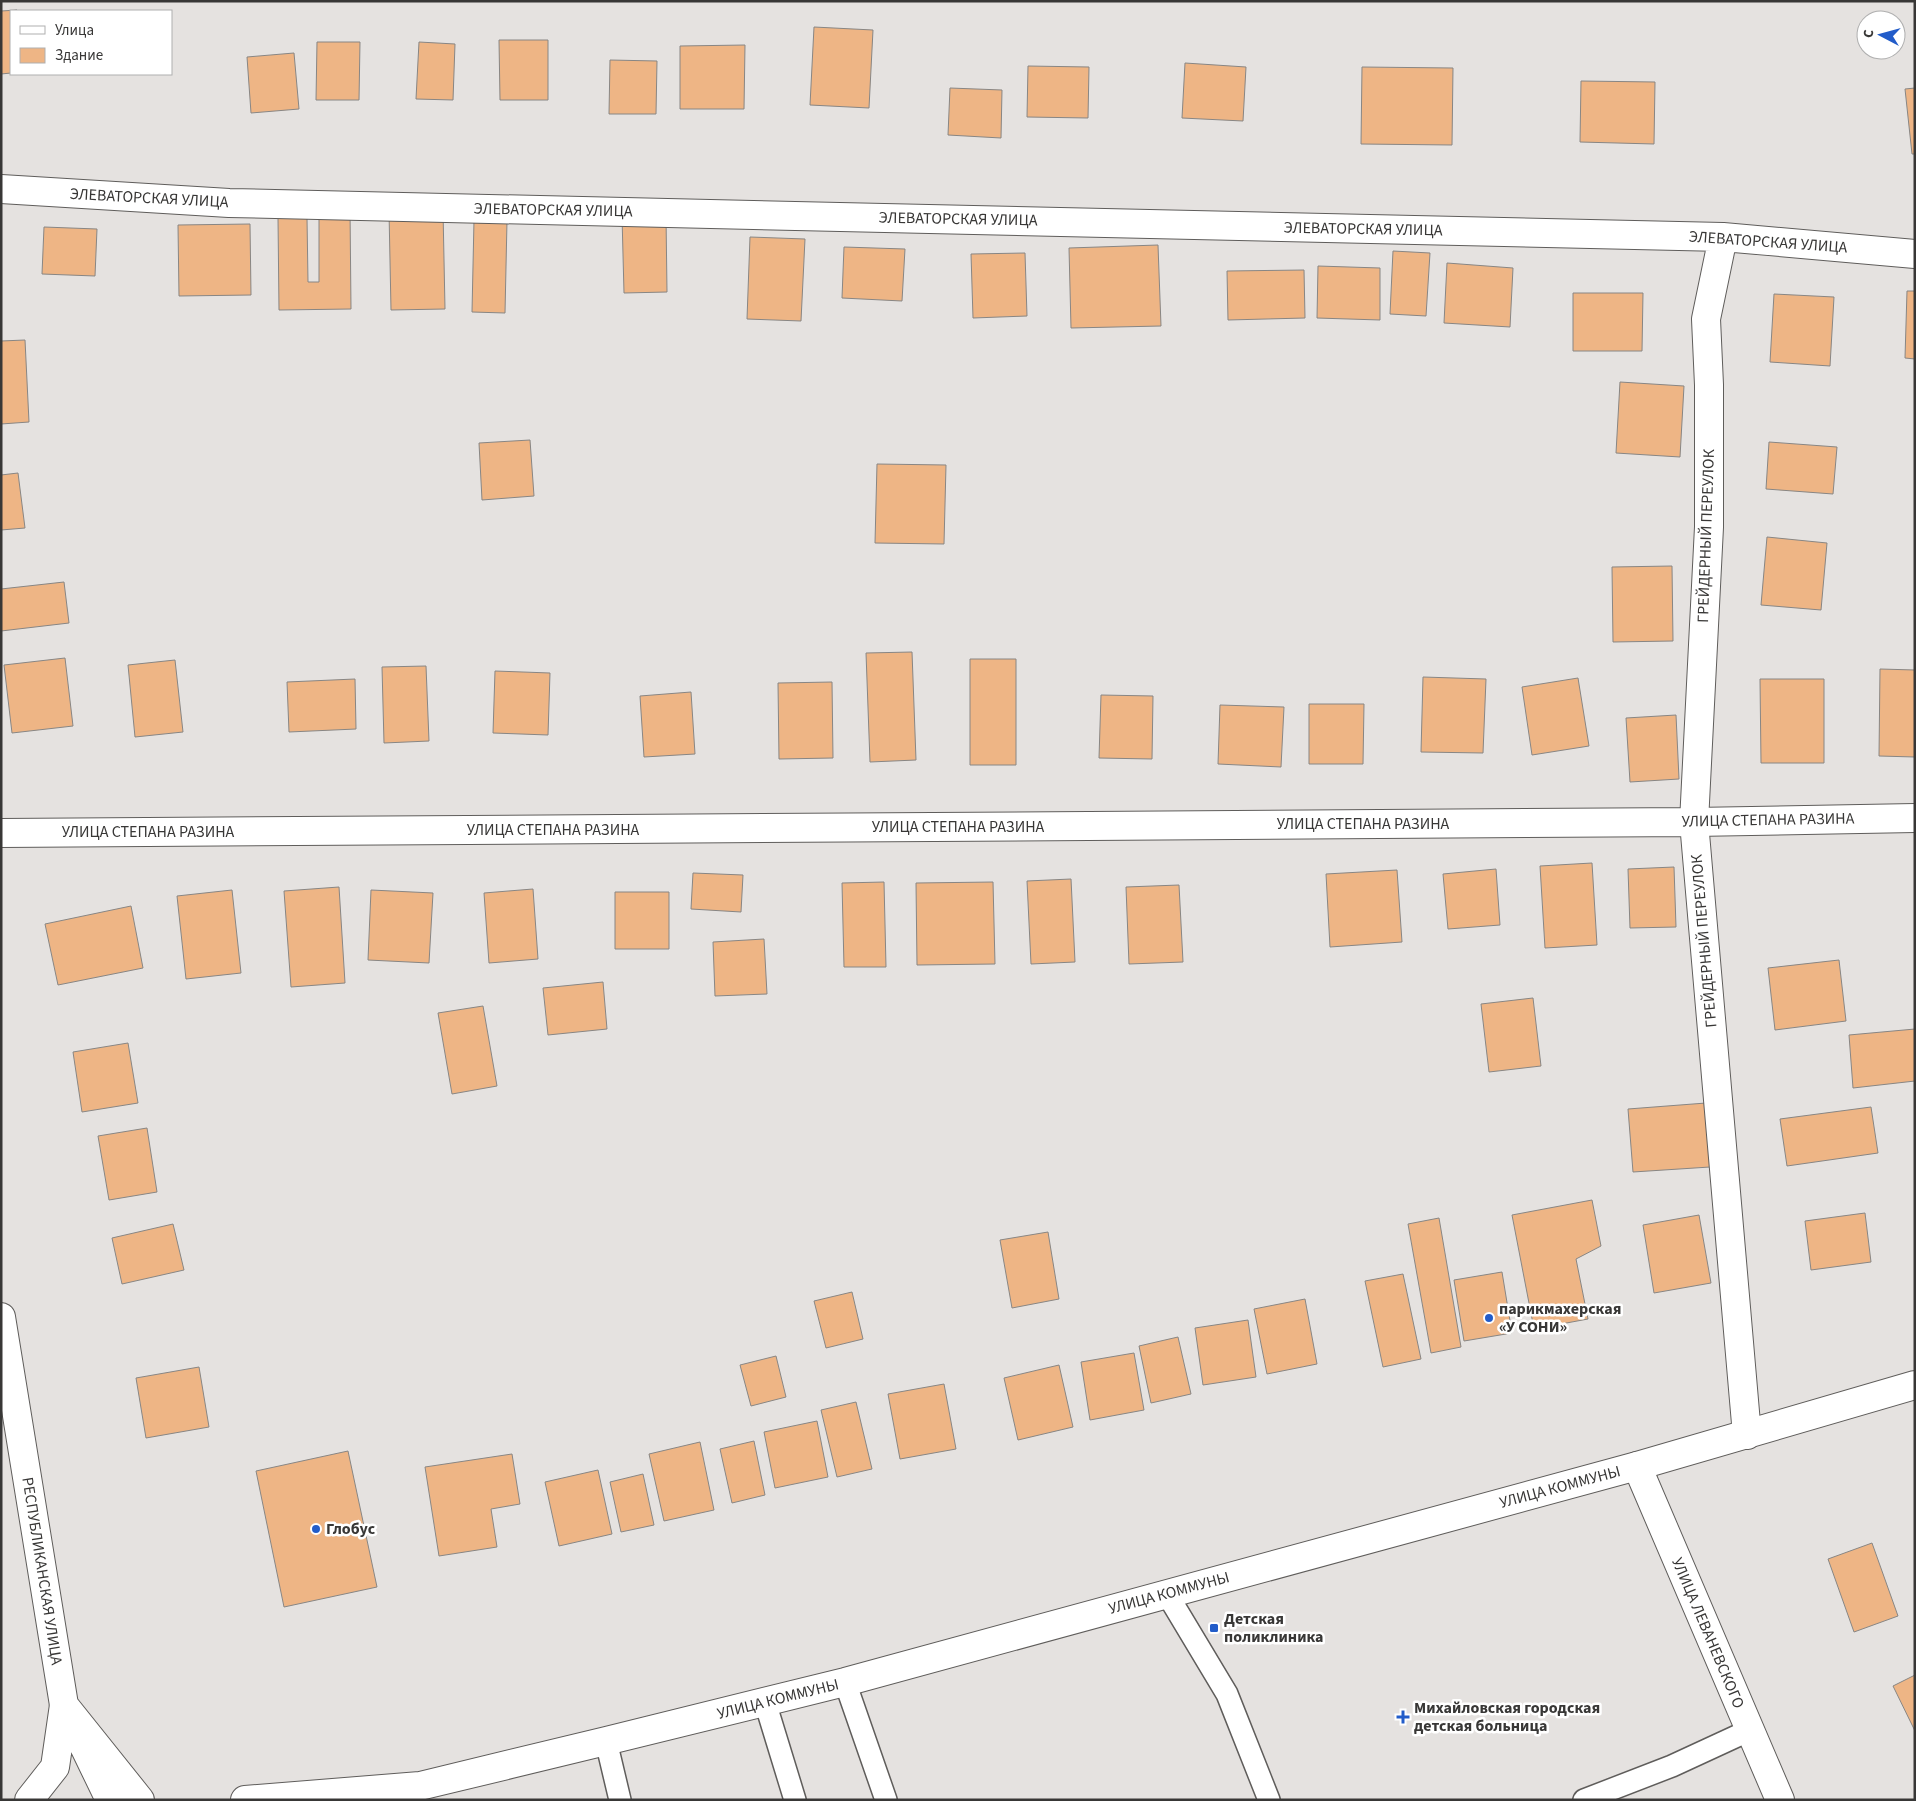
<svg xmlns="http://www.w3.org/2000/svg" width="1916" height="1801" font-family="'Source Sans 3',sans-serif">
<style>
.building{fill:#eeb585;stroke:#888684}
.lines{fill:none;stroke-linecap:round;stroke-linejoin:round}
.lane-casing{stroke:#5f5d5b;stroke-width:24}
.street-casing{stroke:#5f5d5b;stroke-width:30}
.secondary-casing{stroke:#5f5d5b;stroke-width:30}
.lane{stroke:#fff;stroke-width:21}
.street{stroke:#fff;stroke-width:28}
.secondary{stroke:#fff;stroke-width:28}
.poi-dot{fill:#225cc9;stroke:#fff;stroke-width:2}
.labels{text-anchor:middle;dominant-baseline:central;stroke-width:5;stroke-linejoin:round;paint-order:stroke}
.street-label{font-size:16px;fill:#383736;stroke:#fff}
.poi-label{font-size:16px;font-weight:bold;fill:#383736;stroke:#fff;text-anchor:start}
</style>
<rect width="100%" height="100%" fill="#e5e2e0"/>
<path class="building" d="M17,10L11,11V73L1,74V11Z
M814,27L873,30L869,108L810,105Z
M499,40H548V100H500Z
M317,42H360L359,100H316Z
M419,42L455,44L453,100L416,99Z
M745,45L744,109H680V46Z
M294,53L299,109L251,113L247,57Z
M610,60L657,61L656,114H609Z
M1185,63L1246,67L1243,121L1182,118Z
M1028,66L1089,67L1088,118L1027,117Z
M1362,67L1453,68L1452,145L1361,144Z
M1581,81L1655,82L1654,144L1580,142Z
M950,88L1002,90L1001,138L948,135Z
M1915,88V154H1912L1905,89Z
M350,209L351,309L279,310L278,218H307L308,282H319V210Z
M443,210L445,309L391,310L389,211Z
M666,215L667,292L624,293L622,216Z
M474,220L507,221L505,313L472,312Z
M250,224L251,295L179,296L178,225Z
M44,227L97,229L95,276L42,274Z
M750,237L805,239L801,321L747,319Z
M1158,245L1161,326L1071,328L1069,248Z
M844,247L905,249L902,301L842,298Z
M1393,251L1430,253L1426,316L1390,314Z
M1025,253L1027,316L973,318L971,254Z
M1447,263L1513,268L1510,327L1444,323Z
M1318,266L1380,268V320L1317,318Z
M1304,270L1305,318L1228,320L1227,271Z
M1907,291H1915V359L1905,358Z
M1573,293H1643L1642,351H1573Z
M1774,294L1834,297L1830,366L1770,362Z
M25,340L29,422L1,424V341Z
M1620,382L1684,386L1680,457L1616,453Z
M530,440L534,496L482,500L479,443Z
M1769,442L1837,447L1833,494L1766,489Z
M877,464L946,465L944,544L875,543Z
M18,473L25,528L1,530V475Z
M1767,537L1827,543L1821,610L1761,605Z
M1672,566L1673,641L1613,642L1612,567Z
M64,582L69,623L1,631V589Z
M912,652L916,760L870,762L866,653Z
M65,658L73,726L12,733L4,665Z
M970,659H1016V765H970Z
M175,660L183,732L135,737L128,665Z
M426,666L429,741L384,743L382,667Z
M1880,669L1915,670V757L1879,756Z
M495,671L550,673L548,735L493,733Z
M1423,677L1486,679L1483,753L1421,752Z
M1578,678L1589,746L1532,755L1522,687Z
M355,679L356,729L289,732L287,682Z
M1760,679H1824V763H1761Z
M832,682L833,758L779,759L778,683Z
M691,692L695,754L644,757L640,696Z
M1101,695L1153,696L1152,759L1099,758Z
M1309,704H1364L1363,764H1309Z
M1220,705L1284,707L1281,767L1218,764Z
M1676,715L1679,779L1630,782L1626,718Z
M1592,863L1597,945L1545,948L1540,866Z
M1674,867L1676,927L1630,928L1628,869Z
M1496,869L1500,925L1448,929L1443,874Z
M1397,870L1402,942L1330,947L1326,874Z
M693,873L743,875L741,912L691,909Z
M1071,879L1075,962L1031,964L1027,881Z
M884,882L886,967H844L842,883Z
M993,882L995,964L917,965L916,883Z
M1179,885L1183,962L1129,964L1126,887Z
M339,887L345,983L291,987L284,891Z
M533,889L538,959L489,963L484,893Z
M232,890L241,973L186,979L177,896Z
M371,890L433,893L429,963L368,960Z
M615,892H669V949H615Z
M131,906L143,968L58,985L45,924Z
M764,939L767,994L715,996L713,942Z
M1839,960L1846,1021L1775,1030L1768,968Z
M603,982L607,1029L548,1035L543,988Z
M1533,998L1541,1066L1489,1072L1481,1004Z
M483,1006L497,1086L452,1094L438,1013Z
M1915,1029V1081L1853,1088L1849,1035Z
M128,1043L138,1103L82,1112L73,1052Z
M1706,1103L1710,1167L1633,1172L1628,1109Z
M1871,1107L1878,1153L1787,1166L1780,1119Z
M147,1128L157,1192L109,1200L98,1136Z
M1592,1200L1601,1246L1576,1259L1588,1319L1534,1329L1512,1215Z
M1865,1213L1871,1262L1811,1270L1805,1221Z
M1699,1215L1711,1283L1654,1293L1643,1225Z
M1439,1218L1461,1347L1431,1353L1408,1224Z
M173,1224L184,1270L122,1284L112,1238Z
M1048,1232L1059,1299L1012,1308L1000,1240Z
M1502,1272L1512,1333L1464,1341L1454,1280Z
M1403,1274L1421,1359L1383,1367L1365,1281Z
M852,1292L863,1339L826,1348L814,1301Z
M1305,1299L1317,1364L1267,1374L1254,1309Z
M1248,1320L1256,1377L1203,1385L1195,1328Z
M1178,1337L1191,1394L1151,1403L1139,1346Z
M1134,1353L1144,1410L1090,1420L1081,1362Z
M776,1356L786,1397L751,1406L740,1365Z
M1059,1365L1073,1427L1018,1440L1004,1378Z
M199,1367L209,1427L146,1438L136,1378Z
M944,1384L956,1449L900,1459L888,1394Z
M856,1402L872,1469L837,1477L821,1410Z
M817,1421L828,1477L775,1488L764,1432Z
M754,1441L765,1495L732,1503L720,1449Z
M700,1442L714,1510L664,1521L649,1454Z
M348,1451L377,1587L284,1607L256,1471Z
M512,1454L520,1504L491,1509L497,1547L439,1556L425,1467Z
M598,1470L612,1534L559,1546L545,1482Z
M643,1474L654,1525L621,1532L610,1482Z
M1872,1543L1898,1616L1854,1632L1828,1559Z
M1915,1675V1731L1893,1686Z"/>
<g class="lines">
<g class="lane-casing">
<path id="lane" d="M1167,1594L1227,1694L1269,1800
M845,1682L886,1800
M765,1702L795,1800
M606,1741L620,1800
M1584,1800L1672,1766L1750,1730"/>
</g>
<g class="street-casing">
<path id="street" d="M1,189L229,203L1723,237L1915,254
M1723,237L1706,319L1709,385V527L1694,822L1747,1435
M1,833L1694,822L1915,818
M1,1317L64,1705L140,1800
M1637,1466L1780,1800"/>
</g>
<g class="secondary-casing">
<path id="secondary" d="M64,1705L110,1800
M29,1800L55,1767L64,1705
M245,1800L420,1786L606,1741L845,1682L1637,1466L1915,1385"/>
</g>
<use href="#lane" class="lane"/>
<use href="#street" class="street"/>
<use href="#secondary" class="secondary"/>
</g>
<g class="poi-dot">
<circle cx="1489" cy="1318" r="5"/>
<circle cx="316" cy="1529" r="5"/>
<rect x="1209" y="1623" width="10" height="10" rx="2.5"/>
<path d="M1400.5 1709.5h5v5h5v5h-5v5h-5v-5h-5v-5h5z"/>
</g>
<g class="labels">
<g class="street-label">
<text transform="translate(149 198) rotate(3)">ЭЛЕВАТОРСКАЯ УЛИЦА</text>
<text transform="translate(553 210) rotate(1)">ЭЛЕВАТОРСКАЯ УЛИЦА</text>
<text transform="translate(958 219) rotate(1)">ЭЛЕВАТОРСКАЯ УЛИЦА</text>
<text transform="translate(1363 229) rotate(1)">ЭЛЕВАТОРСКАЯ УЛИЦА</text>
<text transform="translate(1768 242) rotate(4)">ЭЛЕВАТОРСКАЯ УЛИЦА</text>
<text transform="translate(1706 536) rotate(-88)">ГРЕЙДЕРНЫЙ ПЕРЕУЛОК</text>
<text transform="translate(1768 820) rotate(-1)">УЛИЦА СТЕПАНА РАЗИНА</text>
<text x="1363" y="824">УЛИЦА СТЕПАНА РАЗИНА</text>
<text x="958" y="827">УЛИЦА СТЕПАНА РАЗИНА</text>
<text x="553" y="830">УЛИЦА СТЕПАНА РАЗИНА</text>
<text x="148" y="832">УЛИЦА СТЕПАНА РАЗИНА</text>
<text transform="translate(1704 941) rotate(-95)">ГРЕЙДЕРНЫЙ ПЕРЕУЛОК</text>
<text transform="translate(1560 1487) rotate(-15)">УЛИЦА КОММУНЫ</text>
<text transform="translate(42 1571) rotate(81)">РЕСПУБЛИКАНСКАЯ УЛИЦА</text>
<text transform="translate(1169 1593) rotate(-15)">УЛИЦА КОММУНЫ</text>
<text transform="translate(1708 1633) rotate(67)">УЛИЦА ЛЕВАНЕВСКОГО</text>
<text transform="translate(778 1699) rotate(-14)">УЛИЦА КОММУНЫ</text>
</g>
<g class="poi-label">
<text x="1499" y="1309">парикмахерская<tspan x="1499" dy="18">«У СОНИ»</tspan></text>
<text x="326" y="1529">Глобус</text>
<text x="1224" y="1619">Детская<tspan x="1224" dy="18">поликлиника</tspan></text>
<text x="1414" y="1708">Михайловская городская<tspan x="1414" dy="18">детская больница</tspan></text>
</g>
</g>
<rect width="1916" height="1801" fill="none" stroke="#383736" stroke-width="5"/>
<rect x="10" y="10" width="162" height="65" fill="#ffffff" stroke="#afafaf"/>
<rect x="20" y="26" width="25" height="8" fill="#ffffff" stroke="#afafaf"/>
<text x="55" y="35" font-size="15" fill="#383736">Улица</text>
<rect x="20" y="48" width="25" height="15" fill="#eeb585" stroke="#afafaf"/>
<text x="55" y="60" font-size="15" fill="#383736">Здание</text>
<g transform="translate(1881 35) rotate(276)"><circle r="24" fill="#ffffff" stroke="#afafaf"/>
<path d="M0-4L9 19L0 12L-9 19Z" fill="#225cc9"/>
<text y="-8" font-size="14" font-weight="bold" text-anchor="middle" fill="#383736">С</text>
</g>
</svg>
